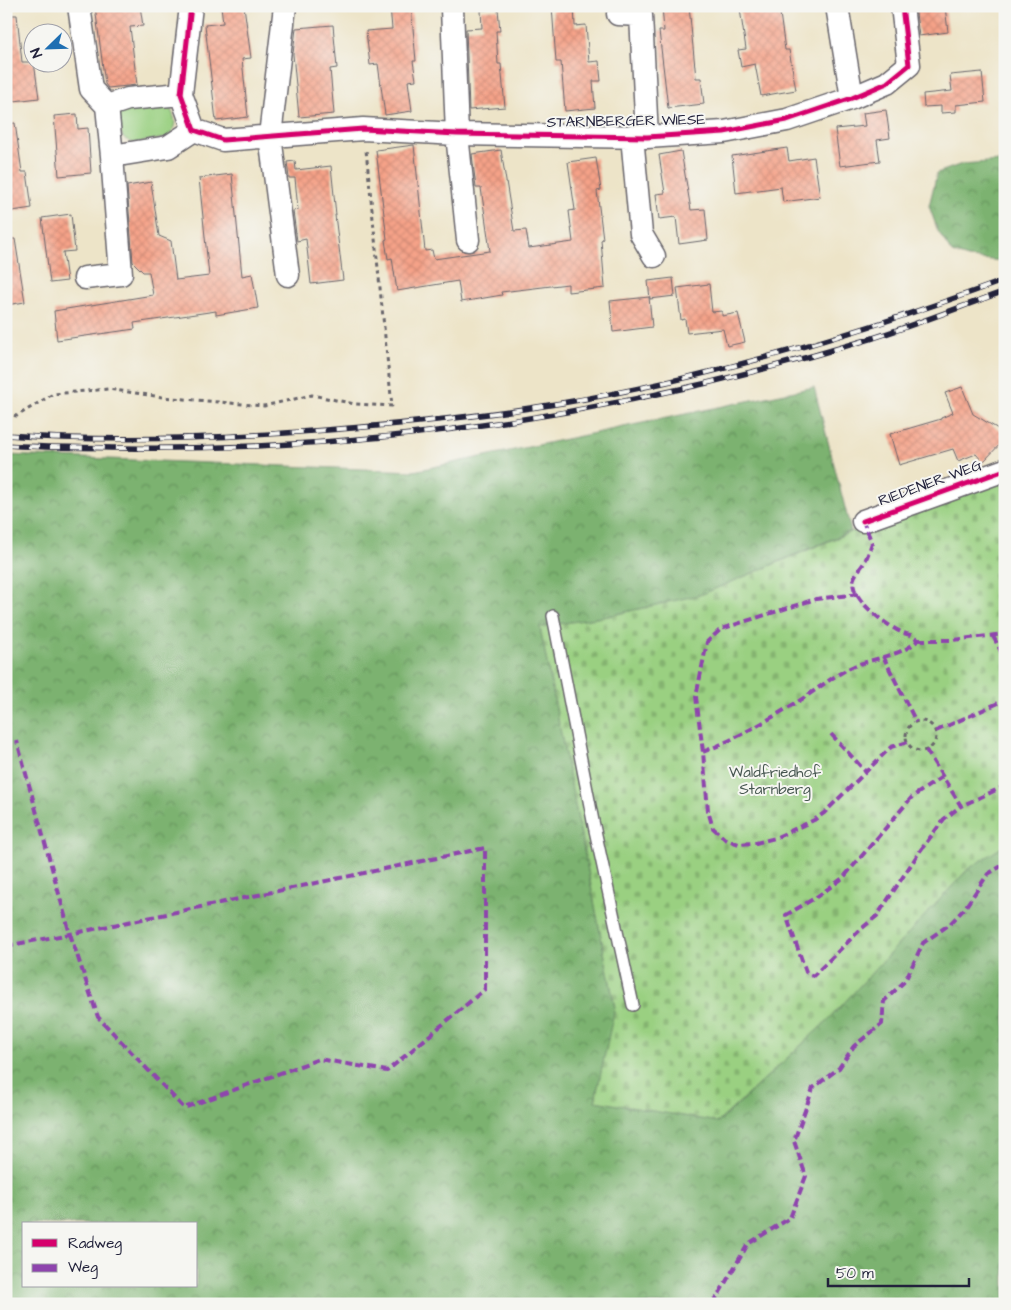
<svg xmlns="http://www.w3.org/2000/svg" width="1011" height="1310" font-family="'Architects Daughter',sans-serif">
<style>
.grass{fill:#9ad081;stroke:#5e795e}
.forest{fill:url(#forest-crowns);stroke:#4e6a55;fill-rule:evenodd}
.cemetery{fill:url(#cemetery-stones);stroke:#5e795e}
.building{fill:url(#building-cross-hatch)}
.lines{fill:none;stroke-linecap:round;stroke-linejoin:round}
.service-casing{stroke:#69666c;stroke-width:14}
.minor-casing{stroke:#69666c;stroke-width:25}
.path{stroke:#69666c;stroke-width:3;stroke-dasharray:4 4;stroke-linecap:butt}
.service{stroke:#fff;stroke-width:11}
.minor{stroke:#fff;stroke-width:22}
.rail-casing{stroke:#22223b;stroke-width:5.5}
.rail{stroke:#f6f6f2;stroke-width:4;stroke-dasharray:11;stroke-linecap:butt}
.quiet{stroke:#8e44ad;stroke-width:4;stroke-dasharray:8 4;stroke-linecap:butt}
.cycleway-casing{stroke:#f6f6f2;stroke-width:8}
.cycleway{stroke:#d6006c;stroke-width:5}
.labels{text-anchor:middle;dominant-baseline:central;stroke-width:4;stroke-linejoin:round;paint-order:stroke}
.street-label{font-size:15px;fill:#22223b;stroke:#f6f6f2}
.park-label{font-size:15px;fill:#465650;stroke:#f6f6f2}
</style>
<defs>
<pattern id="forest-crowns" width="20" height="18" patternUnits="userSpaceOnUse" patternTransform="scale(1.25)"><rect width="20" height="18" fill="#7bb26f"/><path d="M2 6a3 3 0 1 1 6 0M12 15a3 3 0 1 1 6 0" fill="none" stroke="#64905c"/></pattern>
<pattern id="cemetery-stones" width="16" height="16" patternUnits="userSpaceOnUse" patternTransform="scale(1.25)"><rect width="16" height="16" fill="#9ad081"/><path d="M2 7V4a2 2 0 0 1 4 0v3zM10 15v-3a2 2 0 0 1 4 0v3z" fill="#84b270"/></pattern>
<pattern id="building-cross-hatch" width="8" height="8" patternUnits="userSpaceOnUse" patternTransform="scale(1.25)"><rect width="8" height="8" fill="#f5a288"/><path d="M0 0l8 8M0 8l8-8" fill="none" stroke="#d28b76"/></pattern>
</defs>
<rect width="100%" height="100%" fill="#f6f6f2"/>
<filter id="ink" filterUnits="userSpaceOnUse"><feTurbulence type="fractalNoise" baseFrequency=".02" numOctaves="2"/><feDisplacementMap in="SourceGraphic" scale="10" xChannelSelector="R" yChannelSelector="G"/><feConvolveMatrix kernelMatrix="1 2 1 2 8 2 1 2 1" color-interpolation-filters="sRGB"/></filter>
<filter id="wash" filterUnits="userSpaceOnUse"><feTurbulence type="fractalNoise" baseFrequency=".0096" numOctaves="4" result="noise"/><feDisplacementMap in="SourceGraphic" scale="20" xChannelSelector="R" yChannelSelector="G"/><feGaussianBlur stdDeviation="1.12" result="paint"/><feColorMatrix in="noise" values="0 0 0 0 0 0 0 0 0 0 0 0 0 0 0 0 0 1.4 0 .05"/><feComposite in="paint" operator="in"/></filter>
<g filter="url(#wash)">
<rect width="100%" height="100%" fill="#ede4c8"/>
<path class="grass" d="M169,106C176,119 178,126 167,138L133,143L123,138L118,124L119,115L127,109Z"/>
<path class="forest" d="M1005,157V261L968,258L952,253L938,231L929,206L937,173L962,164L1001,161Z
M814,387L851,531L703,594L609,616L540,627L615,1008L595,1101L719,1122L829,1019L968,869L1005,845V1304H6V455L414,471ZM24,1224H196V1286H24Z"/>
<path class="cemetery" d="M1005,478V845L968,869L829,1019L718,1122L595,1101L615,1007L540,627L609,616L703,594L865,526Z"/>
<g id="blocks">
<path class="building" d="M95,6H140L143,26L130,27L137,85L108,88L105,84Z
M221,6H244L251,58L242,59L248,117L216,121L205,25L223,23Z
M390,6H411L416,61H413L416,80L408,81L412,111L385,115L378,64L370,65L366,31L392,29Z
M552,6H574L575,26L586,25L589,62L599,61L601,81H593L595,108L565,111L561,62H556Z
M662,6H689L696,78H701L704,104L668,108L659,31H664Z
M750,6H779L785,50H789L796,90L761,96L755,64L741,67L738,50L746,49L740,9L750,8Z
M915,6H945L948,32L919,36Z
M498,9L500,31H496L498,64H501L505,107L469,110L466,29L482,28L481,10Z
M6,15H17L22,62H34L39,98L6,102Z
M333,25L337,68L330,69L334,114L299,117L293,54L296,28Z
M982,72L985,102L956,105V112L941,113V106L924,107L923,94L952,91L950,75Z
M886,110L890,138L877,140L880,161L840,166L835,129L865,126L863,113Z
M77,114L78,129L88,128L91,173L59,176L54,116Z
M15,123L22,172H27L32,208L6,212V124Z
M414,145L425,251L432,250L434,259L490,251L481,188H476L472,154L501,150L514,231L526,230L529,248L573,242L569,211L575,210L568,162L596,158L601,190L597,191L603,239L601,240L605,288L568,292V284L501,292L502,295L461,302L458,281L397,291L392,258L388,259L385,240L387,239L376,150Z
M787,148L789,161L814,157L820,197L783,202L781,187L736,193L732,156Z
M681,151L691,210L705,209L708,240L679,244L676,217L659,219L656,194L665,193L659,155Z
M295,161L296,170L331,166L336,215H335L343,280L311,284L306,239L297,241L293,211L298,210L295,178H289L287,162Z
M232,174L242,276L252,274L258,308L216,315V311L134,323L135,329L57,340L54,311L153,295L149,272H143L133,262L127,186L151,182L159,236L171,241L176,280L209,276L199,178Z
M71,214L75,251L63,252L67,281L50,283L42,218Z
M6,239H15L25,302L6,305Z
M673,278L675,296L650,299L648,281Z
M709,284L712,312L722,311V316L738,313L745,342L727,346L723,329L687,333L685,319L681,320L677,288Z
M649,297L652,327L613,332L610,301Z
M962,387L973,414L1005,433V439L983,462L976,454L958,461L953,449L899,465L890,434L941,419V418L953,413L945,393Z"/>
</g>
</g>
<g filter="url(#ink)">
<use href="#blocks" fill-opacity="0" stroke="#69666c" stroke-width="1"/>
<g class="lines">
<g class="service-casing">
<path id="service" d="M553,616L593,821L633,1005"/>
</g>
<g class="minor-casing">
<path id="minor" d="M79,6L91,89L107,106
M191,6L181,94L194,130L223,140L363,129L457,134L647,137L724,132L787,120L852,98L887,83L909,65L902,6
M285,6L270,136L288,275
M837,6L852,98
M452,8L457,134L468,240
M618,14L641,15L647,137
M181,94L128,99L107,106L112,156L168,147L194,130
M632,136L641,234L654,256
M85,278L121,274L112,156
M863,521L1005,470"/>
</g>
<path class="path" d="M6,414L17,416L53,394L108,389L162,397L264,406L312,395L355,404L392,406L366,150
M906 736a15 15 0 1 1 30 0a15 15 0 1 1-30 0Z"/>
<use href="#service" class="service"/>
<use href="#minor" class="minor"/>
<g class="rail-casing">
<path id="rail" d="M6,435C108,442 211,439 313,431C396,425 479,417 562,403C713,377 861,333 1005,280
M6,445C44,448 81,447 119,448C373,452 627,413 870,339C915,325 960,307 1005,291"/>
</g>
<use href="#rail" class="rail"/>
<path class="quiet" d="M858,594L816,599L721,629L707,642L696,697L703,752L708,811L713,828L725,839L739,844L756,843L775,838L814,820L824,813L891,747L908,742
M993,636L1005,659
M918,640H953L1005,634
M883,656L916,722
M936,731L1005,700
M831,734L866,772
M926,750L961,806L1005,786
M703,752C738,738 770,719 802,699C819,688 836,674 854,666C873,658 905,655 918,640C912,634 908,635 901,632C886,625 847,597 854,578C856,572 862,567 865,561C868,555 870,549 872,543L863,521
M942,777L912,797L843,878L815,898L786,915L806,972L813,976L861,929L877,916L920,851L944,819L961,806
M6,946L70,934L485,848V989L387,1071L319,1059L184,1108L98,1017L70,934L17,741
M713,1304L748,1244L790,1218L806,1176L794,1141L813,1088L839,1068L854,1046L882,1024L884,1001L905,981L923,943L950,924L964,909L988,874L1005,864"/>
<g class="cycleway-casing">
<path id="cycleway" d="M191,6L181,94L194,130L223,140L363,129L457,134L647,137L724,132L787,120L852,98L887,83L909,65L902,6
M863,521L1005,470"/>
</g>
<use href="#cycleway" class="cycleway"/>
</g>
</g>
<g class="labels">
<g class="street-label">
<text transform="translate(626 121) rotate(-1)">STARNBERGER WIESE</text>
<text transform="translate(930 483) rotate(-20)">RIEDENER WEG</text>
</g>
<g class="park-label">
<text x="775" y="772">Waldfriedhof<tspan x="775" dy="17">Starnberg</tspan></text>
</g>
</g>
<rect width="1011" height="1310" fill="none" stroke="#f6f6f2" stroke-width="25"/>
<rect x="22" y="1222" width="175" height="65" fill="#f6f6f2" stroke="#a1a1a9"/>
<rect x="32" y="1239" width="25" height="8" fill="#d6006c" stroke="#a1a1a9"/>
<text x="68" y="1248" font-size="15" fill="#22223b">Radweg</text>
<rect x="32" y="1264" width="25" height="8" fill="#8e44ad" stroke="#a1a1a9"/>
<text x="68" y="1272" font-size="15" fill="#22223b">Weg</text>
<g transform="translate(48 48) rotate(247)"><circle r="24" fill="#f6f6f2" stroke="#a1a1a9"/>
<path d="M0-4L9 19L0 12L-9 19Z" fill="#1f6fb2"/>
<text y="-8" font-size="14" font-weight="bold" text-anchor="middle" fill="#22223b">N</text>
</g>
<path d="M828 1278v8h141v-8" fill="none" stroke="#22223b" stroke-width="2.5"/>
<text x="836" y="1278" font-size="15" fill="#22223b" stroke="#f6f6f2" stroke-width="4" paint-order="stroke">50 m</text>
</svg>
